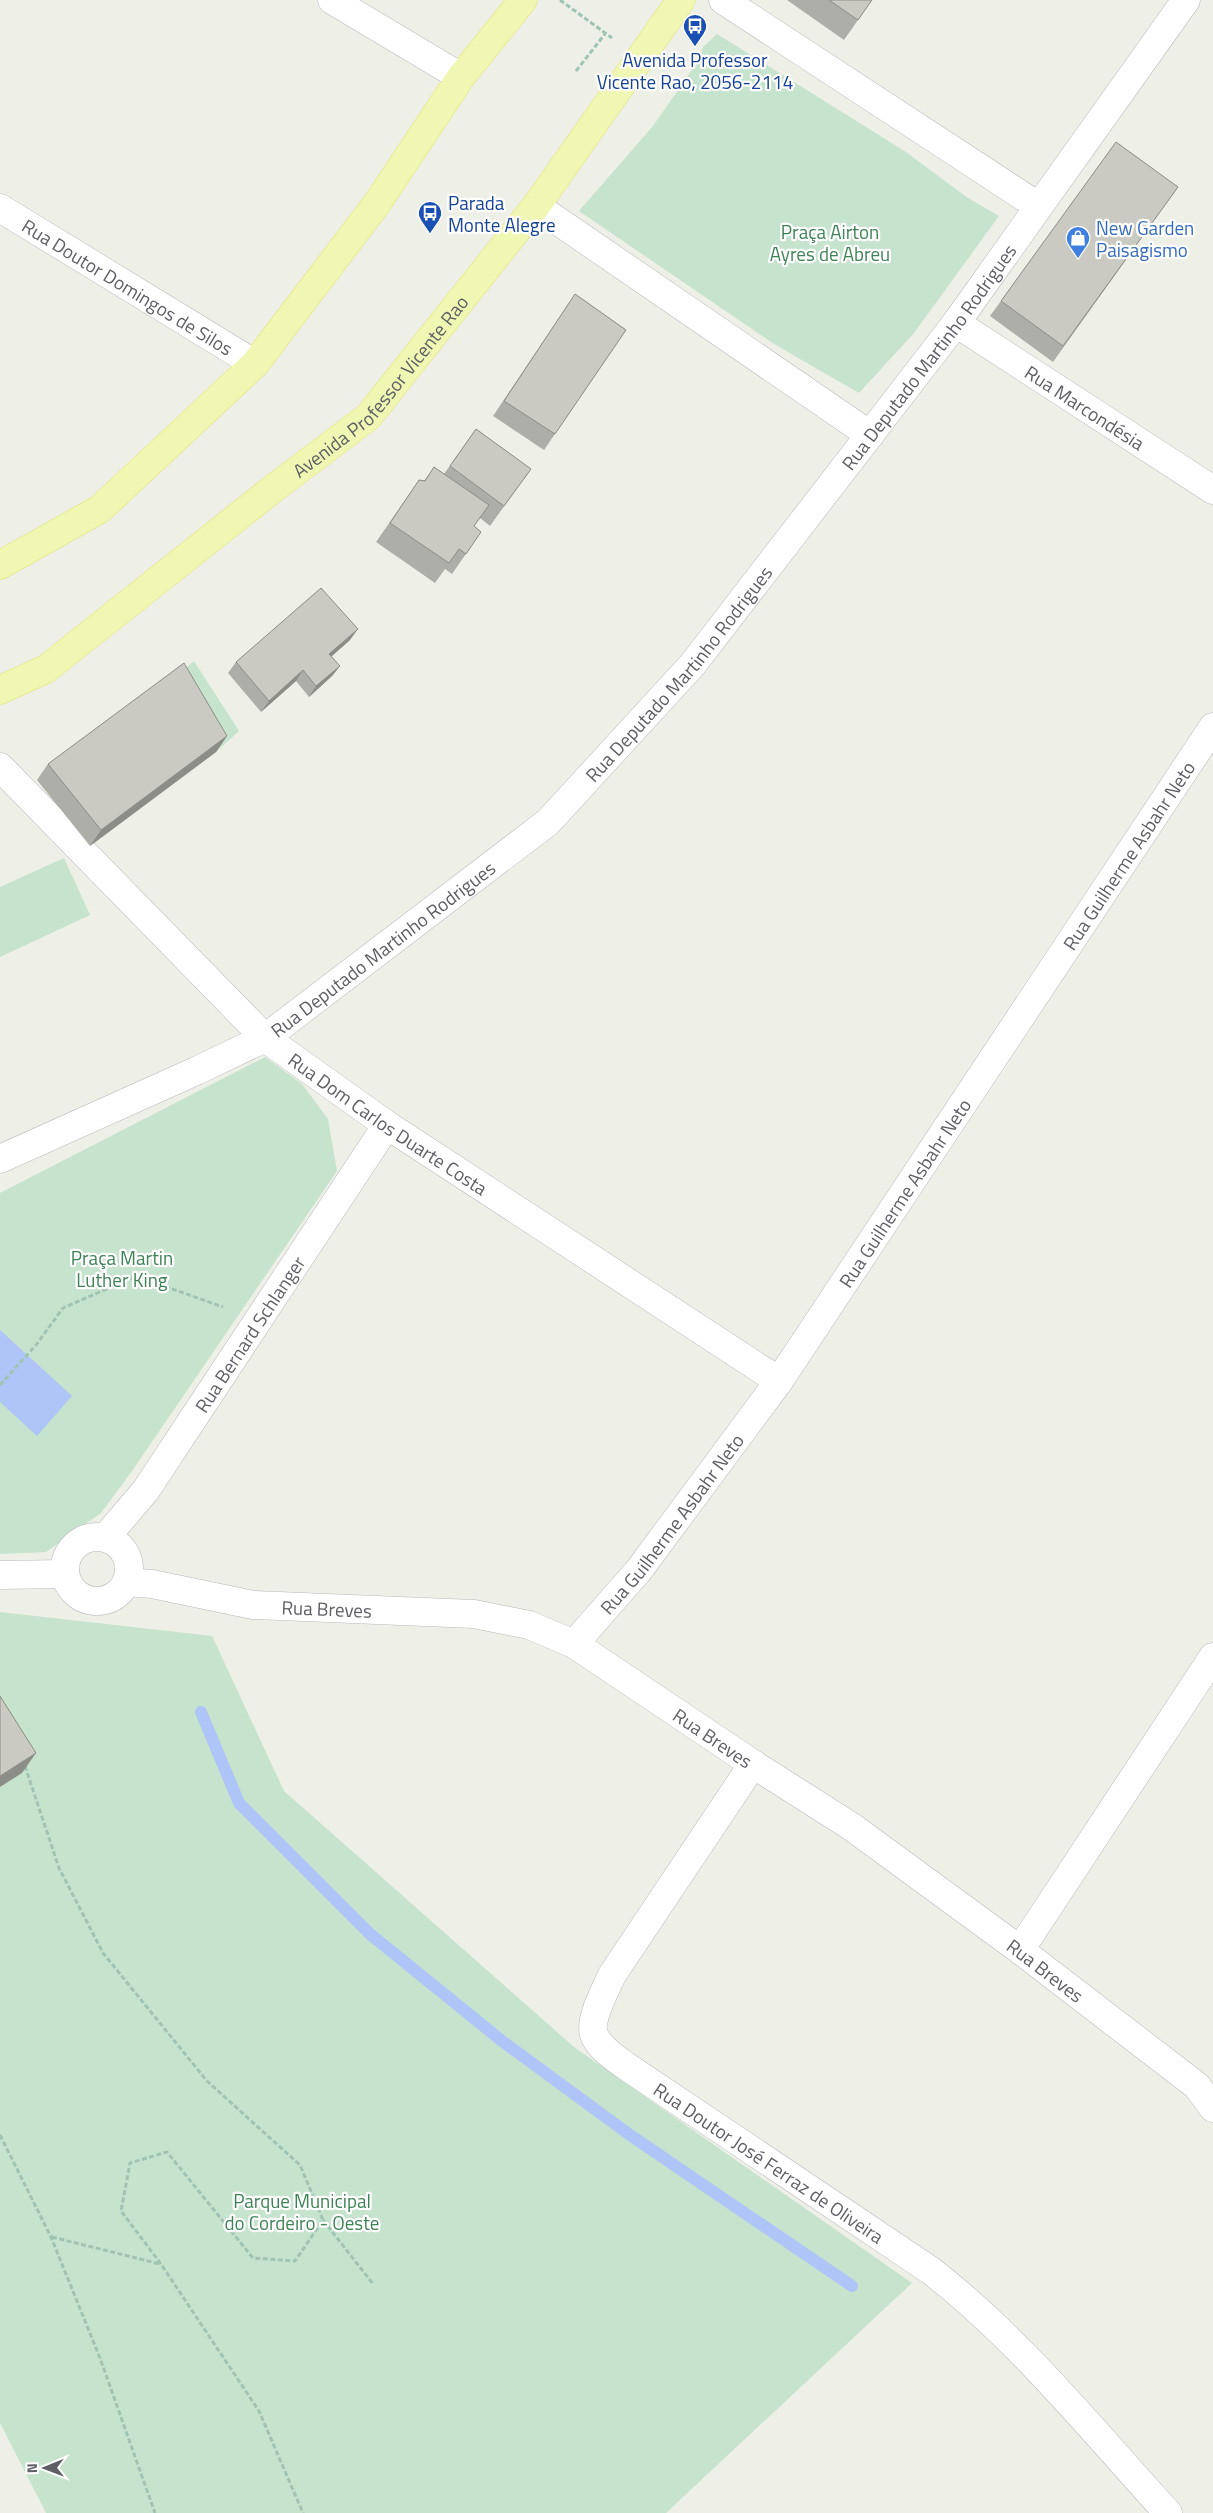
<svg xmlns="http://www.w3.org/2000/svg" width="1213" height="2513" font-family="'Titillium Web',sans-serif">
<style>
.green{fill:#c6e3ce}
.water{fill:#afc4f7}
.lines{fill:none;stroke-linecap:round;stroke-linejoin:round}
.stream{stroke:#afc4f7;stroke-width:12}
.minor-casing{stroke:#b9b9bf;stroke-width:29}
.primary-casing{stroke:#e3e36b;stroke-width:29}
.path{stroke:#9fc4b4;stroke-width:3;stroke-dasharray:5 2.5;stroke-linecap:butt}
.minor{stroke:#fff;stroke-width:28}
.primary{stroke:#eff7b3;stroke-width:28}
.wall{fill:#aeaea8}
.shaded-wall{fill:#8d8d88}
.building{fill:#cacac3;stroke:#8d8d88}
.labels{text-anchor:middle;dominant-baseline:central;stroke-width:4.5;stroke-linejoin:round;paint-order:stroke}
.transit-label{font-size:19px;fill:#164399;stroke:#fff}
.shop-label{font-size:19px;fill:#366cbe;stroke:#fff;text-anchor:start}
.park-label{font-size:19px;fill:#3f8355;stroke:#fff}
.street-label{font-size:19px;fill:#5e5f65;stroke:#fff}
</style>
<rect width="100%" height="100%" fill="#eeefe7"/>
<path class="green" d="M717,34L906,152L968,198L999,216L914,333L859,393L774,344L579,211L653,126L696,64L703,47Z
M194,661L239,731L216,752L173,679Z
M64,858L90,915L0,957V887Z
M265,1057L302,1084L328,1119L337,1171L132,1471L101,1513L46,1552L0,1554V1193Z
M0,1612L212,1636L284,1791L574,2047L912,2283L666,2513H46L0,2423Z"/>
<path class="water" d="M0,1330L72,1396L37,1436L0,1402Z"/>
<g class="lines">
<path class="stream" d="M201,1712L239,1803L370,1934L502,2041L630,2135L852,2286"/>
<g class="minor-casing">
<g id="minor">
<path d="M332,0L461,77"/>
<path d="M723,0L1038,206"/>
<path d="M536,206L870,435"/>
<path id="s1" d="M0,208L255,364"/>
<path id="s2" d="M956,323L1213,490"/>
<path id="s3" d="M0,767L265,1038L387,1125L779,1381"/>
<path id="s4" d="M0,1159L196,1071L265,1038L548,822L693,664L956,323L1186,0"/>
<circle cx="97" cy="1569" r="32"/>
<path id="s5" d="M106,1537L146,1490L387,1125"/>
<path d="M0,1575L65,1574"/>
<path id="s6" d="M127,1582L152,1584L253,1605L474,1614L529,1625L574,1644L753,1764L852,1827L1020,1950L1197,2086L1213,2108"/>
<path id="s7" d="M574,1644L639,1570L779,1381L1213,727"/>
<path id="s8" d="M753,1764L612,1975C606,1989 587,2022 595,2037C601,2049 615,2058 626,2066L930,2270C1019,2339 1092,2430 1168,2513"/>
<path d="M1020,1950L1213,1657"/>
</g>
</g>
<g class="primary-casing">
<g id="primary">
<path d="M0,565L100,509L255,364L378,202L461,77L523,0"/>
<path id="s9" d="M0,690L46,669L274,488L368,417L536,206L681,0"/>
</g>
</g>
<path class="path" d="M560,0L612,38
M576,71L605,34
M668,81L678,91
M0,1385L36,1345L63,1308L136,1276L223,1307
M25,1766L59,1868L103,1953L207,2081L300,2165L323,2220L295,2261L253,2258L167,2152L130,2163L121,2211L161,2264L259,2411L303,2513
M0,2135L51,2237L100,2358L155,2513
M323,2220L373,2284
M52,2237L160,2264"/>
<use href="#minor" class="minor"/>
<use href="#primary" class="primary"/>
</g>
<path class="wall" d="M787,0H872L844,40Z
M1178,187L1053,362L990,316L1001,301Z
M575,294L626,330L544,450L493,416Z
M476,429L531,469L490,526L480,518L474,526L481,532L452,574L445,569L435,583L376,542L419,480L424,481L434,467L444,474Z
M350,640L331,656L340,666L332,676L309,697L296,681L261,712L228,673L236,662Z
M227,736L216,752L90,846L37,780L48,764Z"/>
<path class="shaded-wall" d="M358,629L350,640L322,665L329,654Z
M340,666L332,676L309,697L316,686Z
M303,670L296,681L261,712L269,701Z
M227,736L216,752L90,846L101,830Z
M36,1753L22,1773L0,1787V1776Z"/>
<path class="building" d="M829,0H872L858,20Z
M1116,142L1178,187L1063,346L1001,301Z
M575,294L626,330L555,434L504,401Z
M476,429L531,469L504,506L450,466Z
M434,467L489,505L474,526L481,532L466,554L459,549L449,563L390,523L419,480L425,481Z
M321,588L358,629L329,654L340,666L316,686L303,670L269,701L236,662Z
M184,663L227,736L101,830L48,764Z
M0,1696L36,1753L0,1776Z"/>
<defs>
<g id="bus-pin" transform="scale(1.25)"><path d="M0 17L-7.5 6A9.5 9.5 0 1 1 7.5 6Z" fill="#1a4fb4" stroke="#fff"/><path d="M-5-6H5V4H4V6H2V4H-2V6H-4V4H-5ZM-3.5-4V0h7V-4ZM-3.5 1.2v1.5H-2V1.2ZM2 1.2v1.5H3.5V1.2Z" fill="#fff"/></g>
<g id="shop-pin" transform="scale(1.25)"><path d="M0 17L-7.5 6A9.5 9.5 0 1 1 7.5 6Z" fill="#3f7fe0" stroke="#fff"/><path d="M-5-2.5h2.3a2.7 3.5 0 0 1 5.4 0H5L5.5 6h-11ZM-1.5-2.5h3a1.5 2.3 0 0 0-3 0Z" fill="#fff"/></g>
</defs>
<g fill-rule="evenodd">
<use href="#bus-pin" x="695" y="26"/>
<use href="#bus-pin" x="430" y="213"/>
<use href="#shop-pin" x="1078" y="238"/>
</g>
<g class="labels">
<g class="transit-label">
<text x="695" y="59">Avenida Professor<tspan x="695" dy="22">Vicente Rao, 2056-2114</tspan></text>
<text x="448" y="202" text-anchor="start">Parada<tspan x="448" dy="22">Monte Alegre</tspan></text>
</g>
<g class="shop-label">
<text x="1096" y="227">New Garden<tspan x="1096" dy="22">Paisagismo</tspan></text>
</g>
<g class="park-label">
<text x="830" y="231">Praça Airton<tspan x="830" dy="22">Ayres de Abreu</tspan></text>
<text x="122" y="1257">Praça Martin<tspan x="122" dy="22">Luther King</tspan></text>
<text x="302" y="2200">Parque Municipal<tspan x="302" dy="22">do Cordeiro - Oeste</tspan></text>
</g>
<g class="street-label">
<text stroke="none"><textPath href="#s1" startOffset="150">Rua Doutor Domingos de Silos</textPath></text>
<text stroke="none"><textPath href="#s4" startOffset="1249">Rua Deputado Martinho Rodrigues</textPath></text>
<text stroke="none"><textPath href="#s9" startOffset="490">Avenida Professor Vicente Rao</textPath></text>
<text stroke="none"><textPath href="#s2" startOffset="154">Rua Marcondésia</textPath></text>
<text stroke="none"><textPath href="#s4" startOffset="845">Rua Deputado Martinho Rodrigues</textPath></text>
<text stroke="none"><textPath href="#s7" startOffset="965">Rua Guilherme Asbahr Neto</textPath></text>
<text stroke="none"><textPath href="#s4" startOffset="439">Rua Deputado Martinho Rodrigues</textPath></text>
<text stroke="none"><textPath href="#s3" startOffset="529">Rua Dom Carlos Duarte Costa</textPath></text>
<text stroke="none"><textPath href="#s7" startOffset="560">Rua Guilherme Asbahr Neto</textPath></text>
<text stroke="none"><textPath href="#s5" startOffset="249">Rua Bernard Schlanger</textPath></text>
<text stroke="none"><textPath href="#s7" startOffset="155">Rua Guilherme Asbahr Neto</textPath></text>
<text stroke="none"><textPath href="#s6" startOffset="202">Rua Breves</textPath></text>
<text stroke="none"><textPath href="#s6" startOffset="622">Rua Breves</textPath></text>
<text stroke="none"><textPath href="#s6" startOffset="1028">Rua Breves</textPath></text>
<text stroke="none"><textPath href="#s8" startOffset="535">Rua Doutor José Ferraz de Oliveira</textPath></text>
</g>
</g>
<g transform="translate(45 2468) rotate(269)" stroke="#ffffff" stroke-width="4" paint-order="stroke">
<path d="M0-4L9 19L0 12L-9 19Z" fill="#5e5f65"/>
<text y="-8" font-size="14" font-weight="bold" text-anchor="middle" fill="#5e5f65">N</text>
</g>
</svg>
